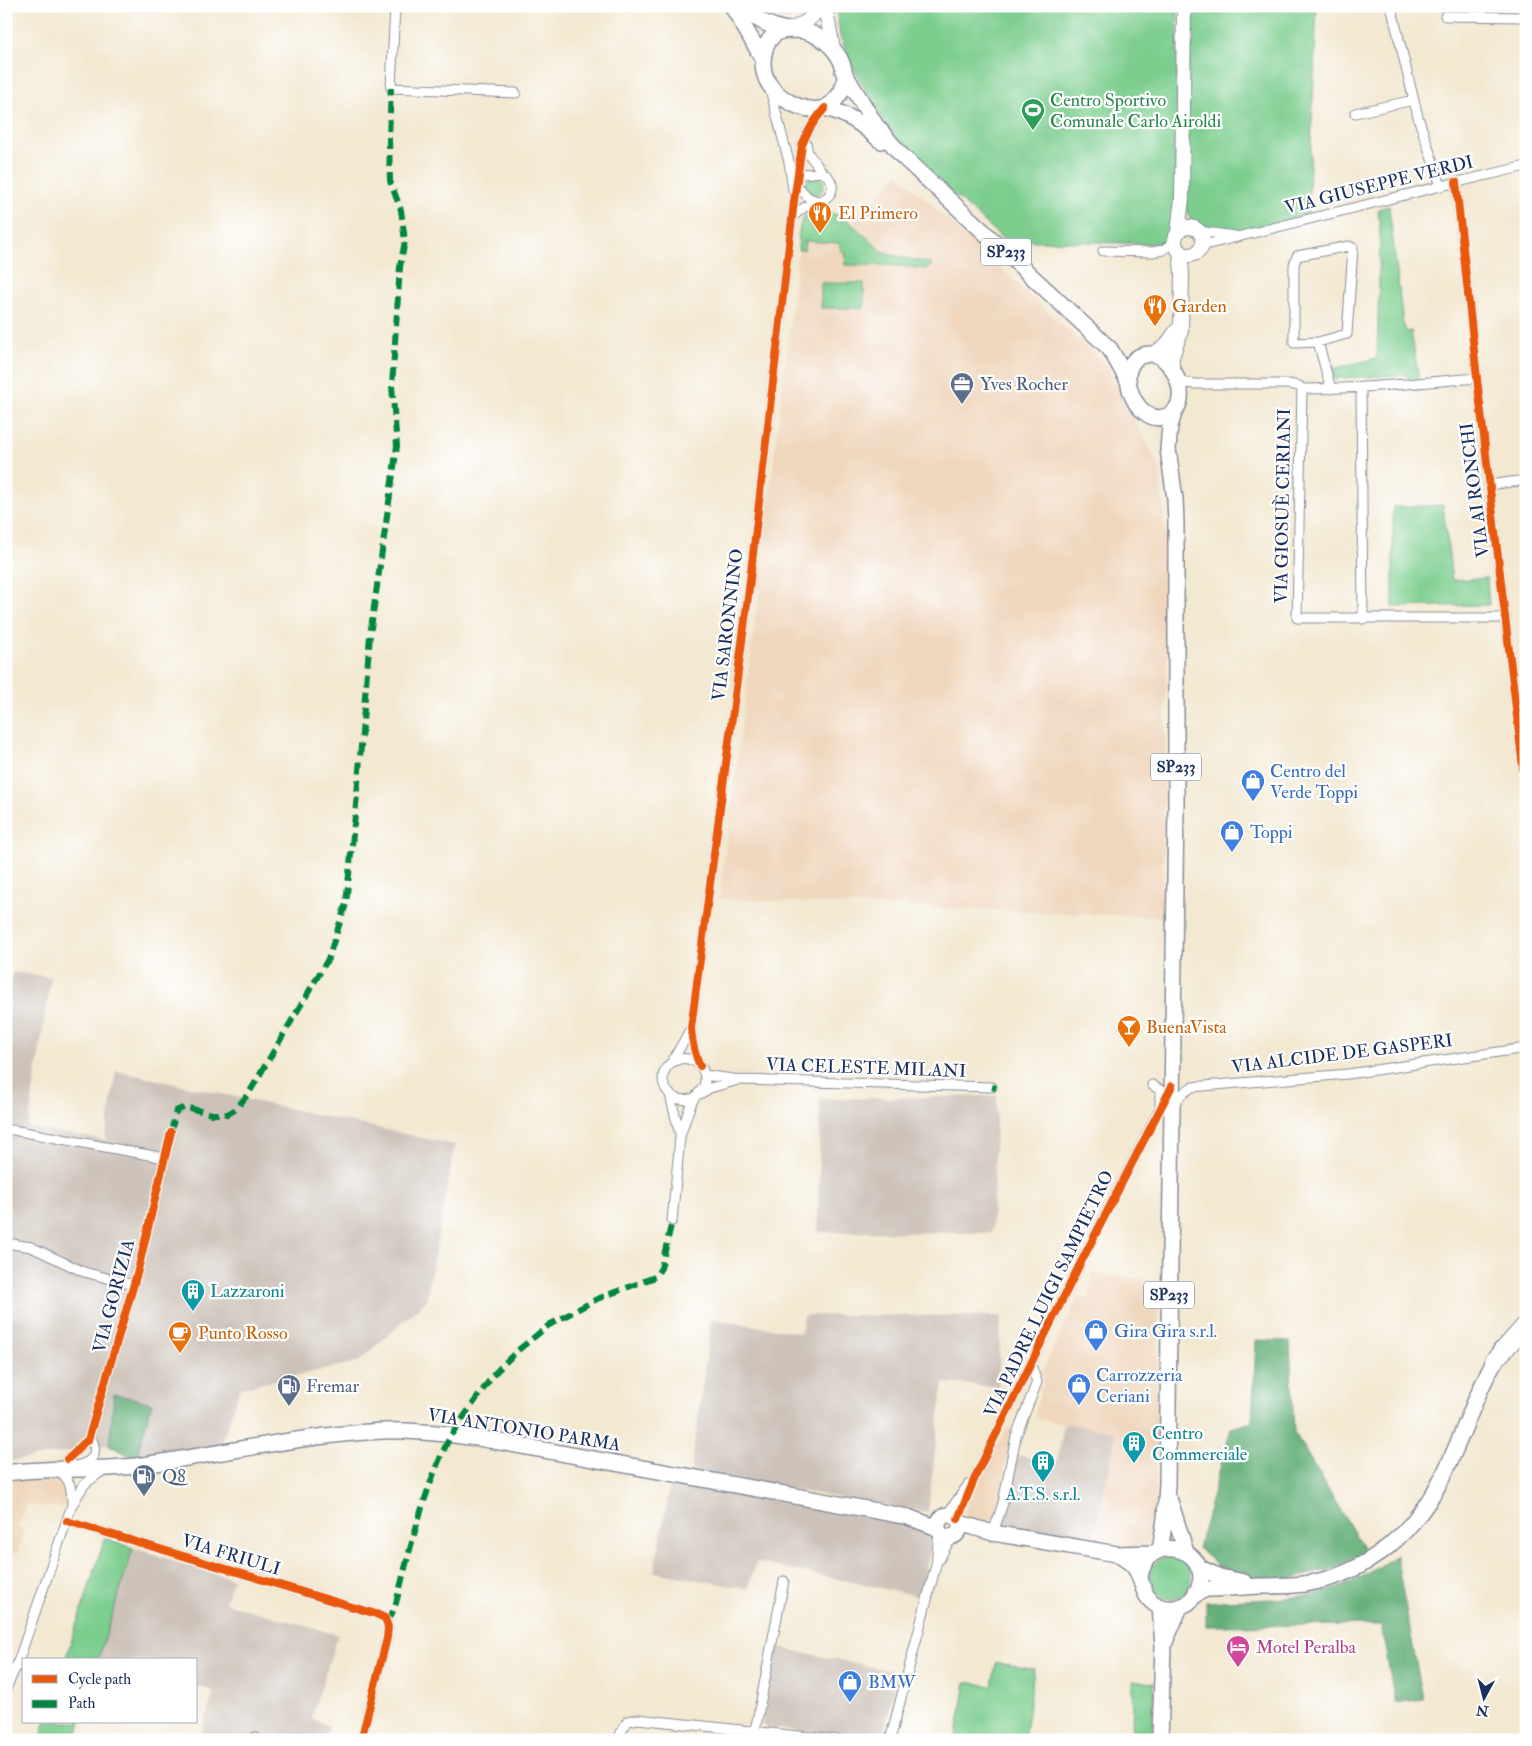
<svg xmlns="http://www.w3.org/2000/svg" width="1532" height="1746" font-family="'IM FELL Double Pica',serif">
<style>
.built{fill:#efd6bc}
.industrial{fill:#cdc2b9}
.green{fill:#7ccd8e;stroke:#4c7e76}
.forest{fill:#65b079;stroke:#40706c}
.lines{fill:none;stroke-linecap:round;stroke-linejoin:round}
.street-casing{stroke:#878c97;stroke-width:11}
.secondary-casing{stroke:#878c97;stroke-width:16}
.primary-casing{stroke:#878c97;stroke-width:18}
.highway-casing{stroke:#878c97;stroke-width:20}
.street{stroke:#fff;stroke-width:9}
.secondary{stroke:#fff;stroke-width:14}
.primary{stroke:#fff;stroke-width:15}
.highway{stroke:#fff;stroke-width:18}
.quiet{stroke:#00873e;stroke-width:6;stroke-dasharray:12 6;stroke-linecap:butt}
.cycleway-casing{stroke:#fff;stroke-width:11}
.cycleway{stroke:#e8590c;stroke-width:8}
.labels{text-anchor:middle;dominant-baseline:central;stroke-width:4.5;stroke-linejoin:round;paint-order:stroke}
.shield{fill:#fff;stroke:#5f6d8e;stroke-width:1}
.shield-label{font-size:16px;font-weight:bold;fill:#1b2f5e}
.leisure-label{font-size:18px;fill:#27864d;stroke:#fff;text-anchor:start}
.street-label{font-size:18px;fill:#1b2f5e;stroke:#fff}
.food-label{font-size:18px;fill:#c56008;stroke:#fff;text-anchor:start}
.service-label{font-size:18px;fill:#4e5e75;stroke:#fff;text-anchor:start}
.shop-label{font-size:18px;fill:#366cbe;stroke:#fff;text-anchor:start}
.culture-label{font-size:18px;fill:#0d838f;stroke:#fff;text-anchor:start}
.hotel-label{font-size:18px;fill:#b23c85;stroke:#fff;text-anchor:start}
</style>
<rect width="100%" height="100%" fill="#fff"/>
<filter id="ink" filterUnits="userSpaceOnUse"><feTurbulence type="fractalNoise" baseFrequency=".02" numOctaves="2"/><feDisplacementMap in="SourceGraphic" scale="10" xChannelSelector="R" yChannelSelector="G"/><feConvolveMatrix kernelMatrix="1 2 1 2 8 2 1 2 1" color-interpolation-filters="sRGB"/></filter>
<filter id="wash" filterUnits="userSpaceOnUse"><feTurbulence type="fractalNoise" baseFrequency=".0096" numOctaves="4" result="noise"/><feDisplacementMap in="SourceGraphic" scale="20" xChannelSelector="R" yChannelSelector="G"/><feGaussianBlur stdDeviation="1.12" result="paint"/><feColorMatrix in="noise" values="0 0 0 0 0 0 0 0 0 0 0 0 0 0 0 0 0 1.4 0 .05"/><feComposite in="paint" operator="in"/></filter>
<g filter="url(#wash)">
<rect width="100%" height="100%" fill="#f3e8d0"/>
<path class="built" d="M898,174L1107,366L1160,469L1168,570L1162,917L719,899L757,606L802,218L806,213L813,210L835,214L845,218L852,224Z
M1092,1273L1159,1282L1155,1525L1153,1534L1149,1542L1137,1547L1129,1548L1093,1541L1116,1433L1034,1418L1044,1377L1041,1373L1078,1298H1089Z
M1007,1428L1014,1431L1006,1462L1001,1501L994,1517L984,1524L970,1519L964,1512Z
M37,1473L61,1477L67,1487L68,1495L64,1508L26,1505L18,1527L24,1529L18,1553L13,1552L6,1582V1476Z"/>
<path class="industrial" d="M753,6H804L798,14L786,20Z
M12,972L51,977L28,1127L105,1140L116,1071L455,1145L426,1301L358,1362L240,1388L221,1445L136,1459L109,1445L6,1462V1016Z
M997,1096L992,1233L818,1232L820,1099Z
M804,1315L1001,1316L998,1387L943,1383L928,1512L805,1492L691,1471L711,1319L801,1333Z
M1064,1423L1117,1433L1093,1541L1002,1527L1000,1520L1007,1504L1015,1455L1057,1462Z
M671,1481L920,1524L928,1531L931,1547L919,1596L756,1562L748,1589L654,1572Z
M133,1548L233,1579L225,1603L338,1635L311,1718L329,1726L325,1740H199L214,1691L196,1686V1660H103L98,1658Z
M776,1647L898,1672L883,1736L877,1738L766,1728L762,1724Z"/>
<path class="green" d="M836,6H1178L1175,221L1162,244L1004,240L901,146L876,109L852,65L840,36Z
M1190,6H1317L1308,214C1274,222 1220,245 1190,219L1186,207Z
M806 185a9 9 0 1 1 18 0a9 9 0 1 1-18 0Z
M1389,206L1403,323L1406,332L1411,331L1419,380L1409,381L1408,375L1339,378L1335,381L1332,369L1377,358L1380,229L1378,209Z
M813,210L835,214L845,218L881,250L891,255L929,263L932,265L927,269L890,265H845L846,253L841,251L839,243L805,241L804,250H798C799,235 797,216 813,210Z
M821,283H864V308H821Z
M1443,505L1452,580L1487,578L1489,605L1393,607V507Z
M105,1538L133,1548L98,1660H65Z
M1149 1578a21 21 0 1 1 42 0a21 21 0 1 1-42 0Z
M996,1662L1034,1670L1024,1740H956L966,1682L992,1686Z
M1133,1681L1154,1683L1152,1740H1132Z
M45,1722H81L76,1740H40Z"/>
<path class="forest" d="M1256,1340L1290,1341L1294,1432L1365,1551L1336,1568L1295,1578L1259,1579L1220,1568L1198,1548L1231,1428L1252,1422Z
M114,1394L152,1403L136,1459L109,1445Z
M1396,1555L1423,1699L1395,1703L1381,1625L1206,1626V1602C1245,1599 1286,1601 1325,1592C1348,1586 1376,1570 1396,1555Z"/>
</g>
<g filter="url(#ink)">
<g class="lines">
<g class="street-casing">
<path id="street" d="M395,6L391,88L516,93
M1391,6L1418,117L1441,186
M1445,16L1526,17
M770,89L789,162L793,190
M1355,113L1414,100
M805,138L808,153L823,173
M1456,182L1477,378L1526,794
M795,184L809,198L818,201
M792,217C796,214 800,210 805,207C812,203 821,202 827,197C837,189 831,176 821,172L794,175
M1198,231L1235,236
M1201,246L1441,186L1526,166
M1103,251L1152,252L1163,250L1175,241
M1318,342L1294,343V265L1297,256L1349,246L1353,248L1347,334L1318,342L1331,389
M1177,380L1186,383L1195,384H1288L1299,386L1302,389C1360,389 1418,383 1477,378
M1361,388L1363,619
M1302,389L1297,618H1506
M1489,485L1526,480
M672,1062L690,1030
M700,1066C694,1053 692,1042 691,1028L748,597L794,201L802,145C807,132 815,119 825,108
M705,1075L739,1080L992,1087
M1152,1085L1160,1090V1105
M700,1094L710,1088L735,1081
M670,1095L680,1135
M1172,1107L1182,1094L1192,1087L1348,1074L1526,1048
M6,1130H13L165,1158
M672,1221C674,1200 676,1180 678,1159C679,1151 679,1141 681,1133C685,1122 688,1110 693,1100C698,1092 706,1089 705,1078C704,1064 689,1055 677,1060C651,1069 664,1108 694,1098
M6,1243L31,1247L84,1272L134,1285
M67,1459C76,1454 80,1444 88,1440L138,1270L171,1132
M79,1465C91,1462 98,1455 93,1442L88,1440
M58,1470C71,1480 72,1489 72,1505
M946,1516L968,1485
M958,1519L976,1475L1079,1266L1170,1089
M67,1521L376,1614L385,1618L388,1627L387,1638L361,1740
M993,1533L1003,1503L1016,1436L1037,1382L1031,1365
M939,1560L947,1545L955,1536
M6,1689L18,1662L72,1505L84,1485L103,1470
M755,1731L784,1581
M254,1740L255,1737
M618,1740L622,1730L628,1721L638,1719L837,1740
M890,1740L936,1565L939,1532"/>
</g>
<g class="secondary-casing">
<path id="secondary" d="M825,6L833,48
M788,30C801,26 814,18 819,6
M1175 241a14 14 0 1 1 28 0a14 14 0 1 1-28 0Z
M1178,232L1182,198L1184,6
M1153,354L1166,346L1177,330
M1172,369V357L1181,331L1182,273L1180,251"/>
</g>
<g class="primary-casing">
<path id="primary" d="M732,6L763,59
M738,6C755,18 768,27 788,30
M797,30C832,33 863,76 832,103C815,119 780,102 769,84C759,68 761,39 781,31C786,30 792,30 797,30Z
M843,71L875,124L902,156L1110,349L1127,379
M825,108C851,115 861,124 881,141
M1153,354C1175,358 1194,405 1167,416C1134,430 1106,353 1153,354Z
M6,1473C49,1467 92,1471 135,1466C218,1455 300,1435 383,1431C415,1430 446,1434 478,1438L877,1511L908,1517L938,1528
M1170,1501L1186,1552
M938 1526a11 11 0 1 1 22 0a11 11 0 1 1-22 0Z
M960,1523L993,1533L1117,1554L1152,1553
M1160,1550L1165,1519L1167,1483L1176,806V523L1175,499L1168,449L1170,426L1175,410
M1117,1554C1123,1558 1131,1562 1135,1568C1144,1582 1141,1597 1158,1606C1168,1610 1179,1608 1188,1603C1193,1599 1196,1593 1199,1587C1213,1548 1146,1529 1140,1578
M1198,1567L1220,1577L1244,1582
M1196,1594L1206,1589C1224,1589 1241,1587 1259,1586C1274,1586 1289,1586 1304,1584C1368,1575 1416,1531 1444,1474C1464,1433 1477,1389 1501,1350
M1165,1642L1180,1607
M1160,1740L1163,1646L1160,1607"/>
</g>
<g class="highway-casing">
<path id="highway" d="M1494,1361L1526,1325"/>
</g>
<use href="#street" class="street"/>
<use href="#secondary" class="secondary"/>
<use href="#primary" class="primary"/>
<use href="#highway" class="highway"/>
<path class="quiet" d="M992,1087L996,1088
M171,1132L176,1111L185,1107L212,1114H228L236,1109L249,1093L328,959L346,904L357,795L370,635L397,446L392,386L400,267L405,241L401,210L390,181L389,138L391,88
M385,1618L391,1616L396,1603C411,1546 424,1488 451,1435L494,1374L517,1351L549,1325L597,1299L655,1277L661,1268L672,1221"/>
<g class="cycleway-casing">
<path id="cycleway" d="M1456,182L1477,378L1526,794
M700,1066C694,1053 692,1042 691,1028L748,597L794,201L802,145C807,132 815,119 825,108
M67,1459C76,1454 80,1444 88,1440L138,1270L171,1132
M958,1519L976,1475L1079,1266L1172,1086
M67,1521L376,1614L385,1618L388,1627L387,1638L361,1740"/>
</g>
<use href="#cycleway" class="cycleway"/>
</g>
</g>
<defs>
<g id="stadium-pin" transform="scale(1.25)"><path d="M0 17L-7.5 6A9.5 9.5 0 1 1 7.5 6Z" fill="#2e9e5b" stroke="#fff"/><path d="M0-5a6.5 5 0 1 0 0 10a6.5 5 0 1 0 0-10ZM-3.5-1.8h7v3.6h-7Z" fill="#fff"/></g>
<g id="restaurant-pin" transform="scale(1.25)"><path d="M0 17L-7.5 6A9.5 9.5 0 1 1 7.5 6Z" fill="#e8710a" stroke="#fff"/><path d="M-5-6h1v4h1v-4h1v4h1v-4h1v5L-1.5 .5V6h-2V.5L-5-1ZM5-6V6H3V1.5H1.5Q1.5-4 5-6Z" fill="#fff"/></g>
<g id="office-pin" transform="scale(1.25)"><path d="M0 17L-7.5 6A9.5 9.5 0 1 1 7.5 6Z" fill="#5c6f8a" stroke="#fff"/><path d="M-6-3h4V-5.5h4V-3h4V5H-6ZM-1-4.5V-3h2v-1.5ZM-6 0V1H6V0Z" fill="#fff"/></g>
<g id="shop-pin" transform="scale(1.25)"><path d="M0 17L-7.5 6A9.5 9.5 0 1 1 7.5 6Z" fill="#3f7fe0" stroke="#fff"/><path d="M-5-2.5h2.3a2.7 3.5 0 0 1 5.4 0H5L5.5 6h-11ZM-1.5-2.5h3a1.5 2.3 0 0 0-3 0Z" fill="#fff"/></g>
<g id="bar-pin" transform="scale(1.25)"><path d="M0 17L-7.5 6A9.5 9.5 0 1 1 7.5 6Z" fill="#e8710a" stroke="#fff"/><path d="M-6-5H6L.8 .8V4.5H3.5V6h-7V4.5H-.8V.8Z" fill="#fff"/></g>
<g id="building-pin" transform="scale(1.25)"><path d="M0 17L-7.5 6A9.5 9.5 0 1 1 7.5 6Z" fill="#0f9aa8" stroke="#fff"/><path d="M-4-6H4V6H1V3H-1V6H-4ZM-2.5-4.3h1.7v1.8h-1.7ZM.8-4.3h1.7v1.8H.8ZM-2.5-1h1.7V.8h-1.7ZM.8-1h1.7V.8H.8Z" fill="#fff"/></g>
<g id="cafe-pin" transform="scale(1.25)"><path d="M0 17L-7.5 6A9.5 9.5 0 1 1 7.5 6Z" fill="#e8710a" stroke="#fff"/><path d="M-5.5-4.5H6V0H3Q3 3.5 0 3.5H-2.5Q-5.5 3.5-5.5 0ZM3-3.2v2h1.7v-2ZM-6 4.5H4V6H-6Z" fill="#fff"/></g>
<g id="fuel-pin" transform="scale(1.25)"><path d="M0 17L-7.5 6A9.5 9.5 0 1 1 7.5 6Z" fill="#5c6f8a" stroke="#fff"/><path d="M-5.5-6h7V0h2V4h1.3V-2.5L3-4.5l.8-.8L6-3V5H2.5V1h-1V6h-7ZM-4.2-4.7v3.2H.2V-4.7Z" fill="#fff"/></g>
<g id="hotel-pin" transform="scale(1.25)"><path d="M0 17L-7.5 6A9.5 9.5 0 1 1 7.5 6Z" fill="#d1479c" stroke="#fff"/><path d="M-6-4.5h1.5V1H6V5H4.5V3h-9V5H-6ZM-4 0a1.8 1.8 0 1 1 3.6 0ZM.5 0V-2.5h3Q6-2.5 6 0Z" fill="#fff"/></g>
</defs>
<g fill-rule="evenodd">
<use href="#stadium-pin" x="1033" y="110"/>
<use href="#restaurant-pin" x="820" y="213"/>
<use href="#restaurant-pin" x="1155" y="306"/>
<use href="#office-pin" x="962" y="384"/>
<use href="#shop-pin" x="1253" y="781"/>
<use href="#shop-pin" x="1232" y="832"/>
<use href="#bar-pin" x="1129" y="1027"/>
<use href="#building-pin" x="193" y="1291"/>
<use href="#shop-pin" x="1096" y="1331"/>
<use href="#cafe-pin" x="180" y="1333"/>
<use href="#shop-pin" x="1079" y="1385"/>
<use href="#fuel-pin" x="289" y="1386"/>
<use href="#building-pin" x="1134" y="1443"/>
<use href="#building-pin" x="1043" y="1462"/>
<use href="#fuel-pin" x="144" y="1476"/>
<use href="#hotel-pin" x="1238" y="1647"/>
<use href="#shop-pin" x="850" y="1682"/>
</g>
<g class="labels">
<g class="shield">
<rect x="981" y="238.5" width="50" height="27" rx="4"/>
<rect x="1151" y="753.5" width="50" height="27" rx="4"/>
<rect x="1144" y="1281.5" width="50" height="27" rx="4"/>
</g>
<g class="shield-label">
<text x="1006" y="252">SP233</text>
<text x="1176" y="767">SP233</text>
<text x="1169" y="1295">SP233</text>
</g>
<g class="leisure-label">
<text x="1050" y="100">Centro Sportivo<tspan x="1050" dy="21">Comunale Carlo Airoldi</tspan></text>
</g>
<g class="street-label">
<text transform="translate(1379 185) rotate(-14)">VIA GIUSEPPE VERDI</text>
<text transform="translate(1475 490) rotate(-97)">VIA AI RONCHI</text>
<text transform="translate(1283 506) rotate(-89)">VIA GIOSUÈ CERIANI</text>
<text transform="translate(728 625) rotate(-83)">VIA SARONNINO</text>
<text transform="translate(1342 1054) rotate(-7)">VIA ALCIDE DE GASPERI</text>
<text transform="translate(866 1068) rotate(2)">VIA CELESTE MILANI</text>
<text transform="translate(1049 1294) rotate(-64)">VIA PADRE LUIGI SAMPIETRO</text>
<text transform="translate(114 1296) rotate(-75)">VIA GORIZIA</text>
<text transform="translate(524 1430) rotate(9)">VIA ANTONIO PARMA</text>
<text transform="translate(231 1555) rotate(17)">VIA FRIULI</text>
</g>
<g class="food-label">
<text x="838" y="213">El Primero</text>
<text x="1172" y="306">Garden</text>
<text x="1146" y="1027">BuenaVista</text>
<text x="198" y="1333">Punto Rosso</text>
</g>
<g class="service-label">
<text x="980" y="384">Yves Rocher</text>
<text x="306" y="1386">Fremar</text>
<text x="162" y="1476">Q8</text>
</g>
<g class="shop-label">
<text x="1270" y="771">Centro del<tspan x="1270" dy="21">Verde Toppi</tspan></text>
<text x="1250" y="832">Toppi</text>
<text x="1114" y="1331">Gira Gira s.r.l.</text>
<text x="1096" y="1375">Carrozzeria<tspan x="1096" dy="21">Ceriani</tspan></text>
<text x="868" y="1682">BMW</text>
</g>
<g class="culture-label">
<text x="210" y="1291">Lazzaroni</text>
<text x="1152" y="1433">Centro<tspan x="1152" dy="21">Commerciale</tspan></text>
<text x="1043" y="1494" text-anchor="middle">A.T.S. s.r.l.</text>
</g>
<g class="hotel-label">
<text x="1256" y="1647">Motel Peralba</text>
</g>
</g>
<rect width="1532" height="1746" fill="none" stroke="#fff" stroke-width="25"/>
<rect x="22" y="1658" width="175" height="65" fill="#ffffff" stroke="#a4acbf"/>
<rect x="32" y="1675" width="25" height="8" fill="#e8590c" stroke="#a4acbf"/>
<text x="68" y="1684" font-size="15" fill="#1b2f5e">Cycle path</text>
<rect x="32" y="1700" width="25" height="8" fill="#00873e" stroke="#a4acbf"/>
<text x="68" y="1708" font-size="15" fill="#1b2f5e">Path</text>
<g transform="translate(1484 1698) rotate(187)" stroke="#ffffff" stroke-width="4" paint-order="stroke">
<path d="M0-4L9 19L0 12L-9 19Z" fill="#1b2f5e"/>
<text y="-8" font-size="14" font-weight="bold" text-anchor="middle" fill="#1b2f5e">N</text>
</g>
</svg>
